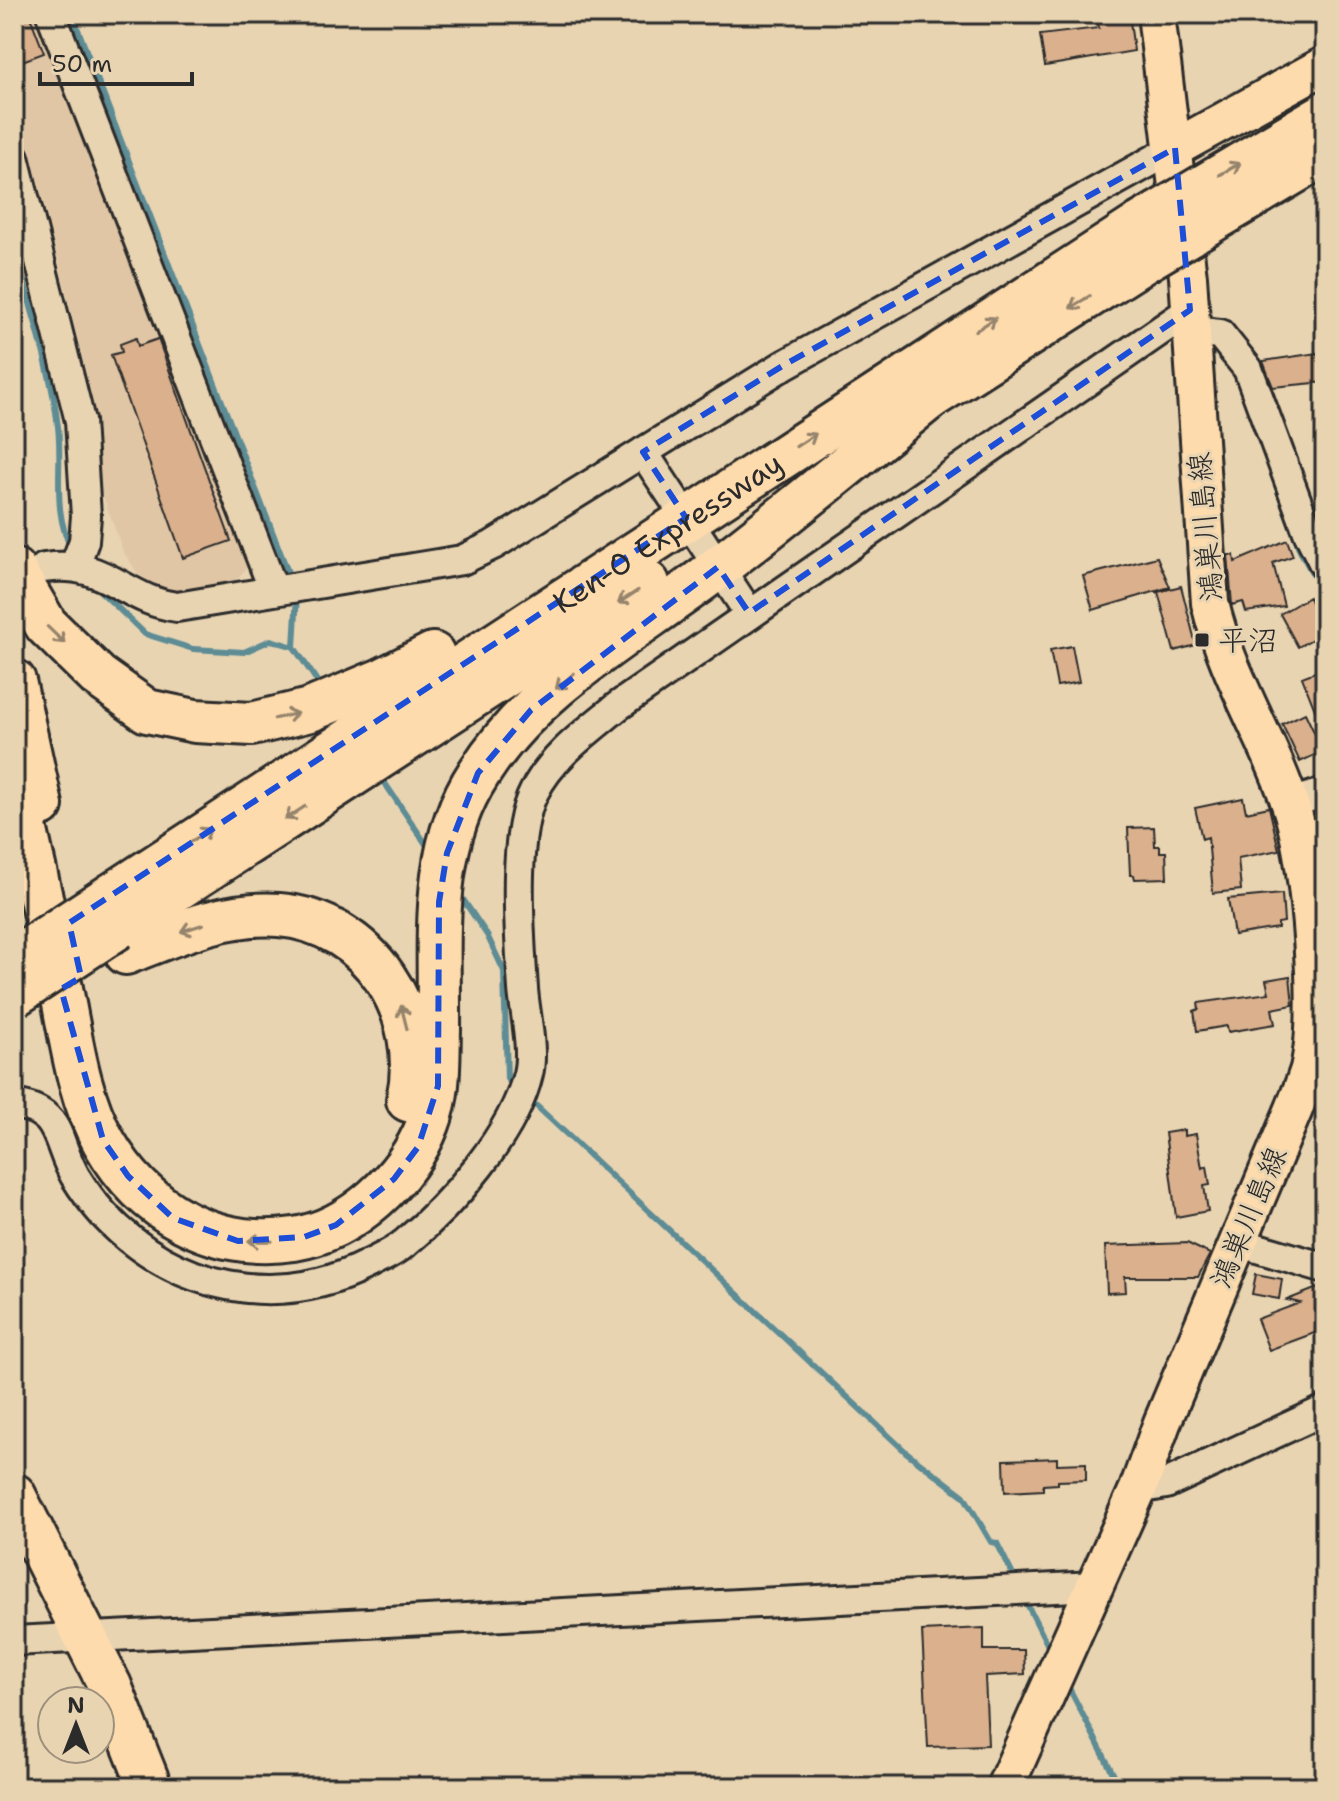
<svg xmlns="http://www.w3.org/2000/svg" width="1339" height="1801" font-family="'Shantell Sans','Klee One',sans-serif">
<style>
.built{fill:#e0c6a5}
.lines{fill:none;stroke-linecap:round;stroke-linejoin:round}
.stream{stroke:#5d8c95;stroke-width:6}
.building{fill:#dab08d;stroke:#2b2b2b;stroke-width:2}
.minor-casing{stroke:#2b2b2b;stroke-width:34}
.major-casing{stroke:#2b2b2b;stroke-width:42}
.highway-casing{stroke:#2b2b2b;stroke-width:48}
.minor{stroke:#e9d4b2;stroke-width:28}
.major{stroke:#fedbac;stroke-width:36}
.highway{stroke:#fedbac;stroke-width:42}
.highway-bridge-casing{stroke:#2b2b2b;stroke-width:48;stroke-linecap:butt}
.highway-bridge{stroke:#fedbac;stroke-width:42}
.oneway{stroke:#94836c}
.marked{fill:none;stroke:#1d4ed8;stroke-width:6;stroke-dasharray:16 10;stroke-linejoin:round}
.poi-dot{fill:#2b2b2b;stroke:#e9d4b2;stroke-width:3}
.labels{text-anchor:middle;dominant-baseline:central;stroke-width:6;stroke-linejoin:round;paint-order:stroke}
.street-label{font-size:30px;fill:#2b2b2b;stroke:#e9d4b2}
.poi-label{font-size:30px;fill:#2b2b2b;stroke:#e9d4b2;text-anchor:start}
</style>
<rect width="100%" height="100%" fill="#e9d4b2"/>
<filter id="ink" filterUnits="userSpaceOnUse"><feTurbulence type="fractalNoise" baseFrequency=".0125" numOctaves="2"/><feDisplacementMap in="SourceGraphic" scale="16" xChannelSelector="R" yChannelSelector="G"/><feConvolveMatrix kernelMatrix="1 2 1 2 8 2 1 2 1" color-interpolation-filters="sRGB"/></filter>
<g filter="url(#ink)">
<path class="built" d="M14,14H43L244,536L249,565L231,586L192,595L161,589L138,574L123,551L100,488L91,392L42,195L26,142L14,123Z"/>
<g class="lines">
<path class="stream" d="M72,14L291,580
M14,245C29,304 51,366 58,427C63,467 51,512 72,549
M1244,396L1300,551L1325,596
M95,586L145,634L193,649L244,652L271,640L294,647
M297,594L294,647L323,690
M380,776L432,853
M458,892L487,935L504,971L507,1079L516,1088
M528,1098L906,1452L964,1496L991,1542L997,1543L1016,1581
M1024,1598L1051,1652
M1067,1684L1120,1787"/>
</g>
<path class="building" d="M14,14H29L44,53L14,64Z
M1129,14L1134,51L1045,66L1040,35L1099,28L1097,17Z
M136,338L138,346L158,339L231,541L183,558L111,355L122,352L120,344Z
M1325,352V382L1273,387L1263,361Z
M1287,540L1293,556L1273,563L1284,606L1246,612L1243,602L1232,605L1228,555H1234L1235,562Z
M1157,557L1170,587L1093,610L1083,576Z
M1181,586L1196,645L1174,651L1158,592Z
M1309,597L1323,633L1298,647L1280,614Z
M1072,646L1079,682L1057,686L1050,650Z
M1325,668V732L1324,733L1302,677Z
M1305,713L1323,751L1300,762L1282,724Z
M1243,798L1246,812L1269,807L1279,850L1238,858L1241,890L1213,893L1208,837L1202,839L1195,808Z
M1154,827L1155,846H1160V852H1166L1167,878L1135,879L1134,875H1130L1128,828Z
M1282,894L1284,922L1278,923V928L1234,935L1228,899Z
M1290,976L1293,1005L1272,1009L1275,1024L1228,1032L1227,1026L1197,1031L1194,1011L1199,1009L1198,1003L1269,993L1266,980Z
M1184,1130V1136L1196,1134L1202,1168L1207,1166L1210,1185L1204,1186L1208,1211L1176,1217L1165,1133Z
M1187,1243L1210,1254L1198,1277H1125L1126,1292L1107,1293L1105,1246Z
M1256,1274L1282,1279L1279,1299L1252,1294Z
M1325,1285V1329L1269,1350L1257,1319L1300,1303L1287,1300Z
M1057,1458V1464L1086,1463V1480L1058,1481V1484L1043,1485V1490L1005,1492L1004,1460Z
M984,1628V1650H1024L1025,1674L985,1676L988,1745L928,1747L922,1631Z"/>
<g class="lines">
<g class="minor-casing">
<path id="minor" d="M51,14L274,591
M14,157L80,421L86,516L84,541L75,565
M1191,331L1220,334L1248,369L1308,532L1325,566
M643,452L749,613
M44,568C106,559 123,600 177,607L462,560L493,545L784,365L1175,148
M1289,804L1325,792
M14,1104C63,1111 55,1141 75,1176C83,1189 94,1204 104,1215C175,1290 277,1311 369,1264C381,1258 395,1252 405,1243C451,1205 514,1134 528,1074C534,1050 525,1015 523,989C520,939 511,835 534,792C552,756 588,731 618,706L1190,310
M1237,1242L1325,1268
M1138,1489L1166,1484L1325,1410
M14,1641L1094,1586"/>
</g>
<g class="major-casing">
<path id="major" d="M1175,148L1325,65
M1005,1787L1138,1489L1162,1423L1294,1109C1299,1096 1305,1082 1309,1069C1322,1012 1310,870 1293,813C1271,741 1227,677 1210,603L1188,277L1156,14"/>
</g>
<g class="highway-casing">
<g id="highway">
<path d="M914,408L1146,260"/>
<path d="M14,570L46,625L98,676L147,711L195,721L252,724L310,710L382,680L433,654"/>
<path d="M14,681L41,805"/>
<path d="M14,777C29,842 43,908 58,974C70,1028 76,1093 104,1142C144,1212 214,1251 294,1239C352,1230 407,1178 428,1124C440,1093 438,1061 439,1029C440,942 429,849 479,773C533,688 625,637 703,579C783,519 859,455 936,393"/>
<path id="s1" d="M113,894L1140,224"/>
<path d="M119,927L648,583"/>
<path d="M126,953C174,934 225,911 279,915C369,922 428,1013 408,1100"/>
<path d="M14,1495L110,1686L150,1787"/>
</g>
</g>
<use href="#minor" class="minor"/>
<use href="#major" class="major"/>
<use href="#highway" class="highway"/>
<g class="highway-bridge-casing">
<path id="highway-bridge" d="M1140,224L1325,114
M1146,260L1325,154
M14,959L113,894
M15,995L119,927"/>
</g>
<use href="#highway-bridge" class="highway-bridge"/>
</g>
<defs><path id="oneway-shaft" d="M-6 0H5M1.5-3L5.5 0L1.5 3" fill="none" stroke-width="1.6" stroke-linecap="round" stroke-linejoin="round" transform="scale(2)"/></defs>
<g class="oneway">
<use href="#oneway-shaft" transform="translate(1230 169) rotate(-30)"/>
<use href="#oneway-shaft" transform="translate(1080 302) rotate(148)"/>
<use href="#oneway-shaft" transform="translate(986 324) rotate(-33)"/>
<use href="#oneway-shaft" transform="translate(806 440) rotate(-33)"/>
<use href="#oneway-shaft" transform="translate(628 597) rotate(147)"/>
<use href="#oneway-shaft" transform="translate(56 635) rotate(44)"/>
<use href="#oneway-shaft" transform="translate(565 681) rotate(140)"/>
<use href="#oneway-shaft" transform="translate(286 716) rotate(-13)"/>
<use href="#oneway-shaft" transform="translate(295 813) rotate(147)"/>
<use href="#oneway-shaft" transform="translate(201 835) rotate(-33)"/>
<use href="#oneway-shaft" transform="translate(192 928) rotate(162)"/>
<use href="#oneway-shaft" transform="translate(404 1017) rotate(-104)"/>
<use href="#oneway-shaft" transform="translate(260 1241) rotate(-179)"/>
</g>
</g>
<path class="marked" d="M1175,148L1190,310L749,613L718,567L531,710L478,773L447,853L439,902L438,1086L418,1147L394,1179L336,1225L304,1237L238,1241L173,1218L128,1176L103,1140L61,989L81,977L69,923L686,518L643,452L784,365Z"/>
<rect class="poi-dot" x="1194" y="632" width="16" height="16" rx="4"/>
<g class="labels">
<g class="street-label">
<text transform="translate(1205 527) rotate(-95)">鴻巣川島線</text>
<text stroke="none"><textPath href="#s1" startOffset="662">Ken-O Expressway</textPath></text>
<text transform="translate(1248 1217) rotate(-67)">鴻巣川島線</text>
</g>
<g class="poi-label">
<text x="1218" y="640">平沼</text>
</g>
</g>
<rect width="1339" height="1801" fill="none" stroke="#e9d4b2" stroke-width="48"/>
<rect x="24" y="24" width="1291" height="1753" fill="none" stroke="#2b2b2b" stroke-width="3" filter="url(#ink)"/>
<g transform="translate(76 1725)"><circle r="38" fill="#e9d4b2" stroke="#9d907c" stroke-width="2"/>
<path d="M0-6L14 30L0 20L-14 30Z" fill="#2b2b2b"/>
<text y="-12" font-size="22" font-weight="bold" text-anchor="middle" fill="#2b2b2b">N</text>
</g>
<path d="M40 72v12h152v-12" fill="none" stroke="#2b2b2b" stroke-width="4"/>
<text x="52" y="72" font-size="24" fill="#2b2b2b" stroke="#e9d4b2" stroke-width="6" paint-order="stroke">50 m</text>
</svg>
